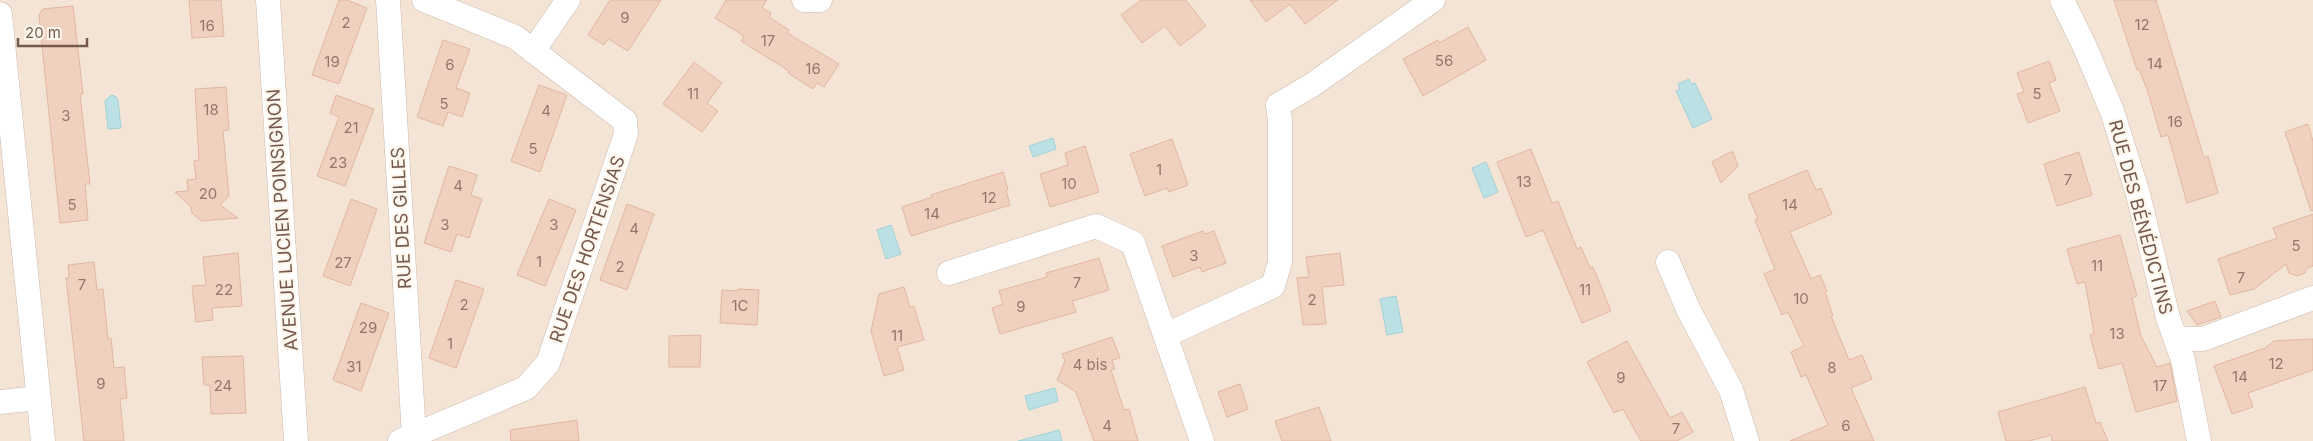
<svg xmlns="http://www.w3.org/2000/svg" width="2313" height="441" font-family="Inter,sans-serif">
<style>
.residential{fill:#f3e4d6}
.water{fill:#bce1e5;stroke:#a3d1d6}
.building{fill:#f0d1c0;stroke:#e2b6a1}
.lines{fill:none;stroke-linecap:round;stroke-linejoin:round}
.minor-casing{stroke:#cdbaae;stroke-width:25}
.minor{stroke:#fff;stroke-width:24}
.labels{text-anchor:middle;dominant-baseline:central;stroke-width:4.5;stroke-linejoin:round;paint-order:stroke}
.number-label{font-size:15px;fill:#947769}
.street-label{font-size:18px;fill:#75594c;stroke:#fef7ee}
</style>
<rect width="100%" height="100%" fill="#fcf3e8"/>
<path class="residential" d="M0,0H2313V441H0Z"/>
<path class="water" d="M1689,79L1691,84L1695,83L1712,119L1693,128L1676,91L1680,89L1678,84Z
M111,95L115,96L118,100L121,128L108,129L105,101Z
M1053,138L1056,149L1033,157L1029,146Z
M1486,162L1498,192L1484,198L1472,168Z
M891,225L901,254L886,259L877,230Z
M1396,296L1403,332L1387,335L1380,299Z
M1055,388L1058,401L1029,410L1025,396Z
M1059,430L1062,441H1018Z"/>
<path class="building" d="M189,0H221L224,36L192,38Z
M339,0H347L367,8L339,84L312,75Z
M610,0H661L628,51L608,39L604,45L588,35Z
M726,0H767L762,8L771,13L769,17L789,30L787,33L839,64L824,87L817,83L813,89L788,73L789,71L741,41L744,36L715,18Z
M1141,0H1186L1206,26L1180,46L1165,26L1142,43L1121,15Z
M1250,0H1338L1305,24L1290,4L1266,22Z
M2114,0H2156L2204,158L2208,156L2218,193L2187,203L2168,135L2161,137L2147,89L2139,69L2137,70Z
M73,6L83,94H80L90,184H85L88,220L60,223L39,15L43,9Z
M1468,27L1486,60L1423,96L1403,59L1438,40L1439,43Z
M443,40L470,49L456,88L470,93L462,117L448,112L443,126L417,117Z
M2049,61L2056,80L2049,83L2060,111L2028,123L2017,94L2024,92L2017,73Z
M694,62L722,83L707,103L718,111L702,132L663,104Z
M539,85L567,95L540,172L511,161Z
M226,87L229,130L223,131L229,196L220,205L238,218L201,221L192,213L191,207L175,192L188,191L187,180L196,179L194,161L199,160L195,89Z
M336,95L374,109L345,186L317,176L339,117L330,113Z
M2308,124L2313,141V211H2311L2285,132Z
M1172,139L1188,185L1169,192L1167,188L1145,196L1130,154Z
M1085,146L1099,192L1050,207L1040,174L1068,165L1065,153Z
M1531,149L1552,203L1558,201L1577,249L1581,247L1590,268L1593,267L1611,311L1582,323L1543,230L1526,237L1497,162Z
M1730,152H1733L1738,166L1721,183L1712,162Z
M2079,152L2092,195L2057,206L2044,164Z
M449,166L477,175L471,195L482,199L469,238L457,234L451,252L424,243Z
M1807,170L1816,190L1821,188L1832,214L1790,232L1811,279L1820,275L1827,291L1825,292L1833,316H1831L1849,360L1862,355L1872,379L1851,388L1874,441H1790L1828,425L1806,375L1801,377L1791,352L1804,346L1788,312L1782,315L1764,274L1775,269L1755,220L1758,219L1748,195Z
M1003,172L1008,189L1006,190L1010,205L911,236L902,207L932,197L931,195Z
M351,199L377,209L350,286L323,276Z
M549,199L576,210L545,286L517,275Z
M627,204L654,214L627,290L600,280Z
M2313,214V266L2306,269L2305,273L2297,276L2289,273L2286,264L2254,289L2230,295L2218,259L2277,238L2273,228Z
M1203,231L1205,234L1214,231L1226,263L1202,272L1200,267L1173,277L1162,246Z
M2120,235L2137,296L2132,298L2141,336L2157,367L2170,363L2177,401L2136,412L2122,363L2099,369L2090,335L2094,333L2085,282L2077,284L2067,249Z
M238,253L242,306L212,308L213,320L196,322L192,286L206,285L203,257Z
M1340,253L1344,285L1322,287L1326,324L1303,325L1297,278L1309,277L1306,257Z
M1099,258L1109,290L1072,301L1076,312L1000,334L992,308L1003,304L999,291L1047,277L1046,273Z
M94,262L97,290L103,289L108,339L111,338L114,368L124,367L127,398L120,399L124,441H84L66,278H69L68,265Z
M456,280L484,289L456,368L429,358Z
M904,287L910,307L914,306L924,340L897,347L904,370L884,376L871,331L879,294Z
M738,289L759,290L757,325L720,323L722,290L738,291Z
M2215,301L2221,317L2197,325L2187,311Z
M361,303L389,313L361,391L333,380Z
M701,335L700,367H669V336Z
M1112,337L1120,358L1112,360L1115,369L1111,370L1124,410L1129,409L1138,441H1094L1076,392L1057,380L1065,361L1062,354Z
M2313,339V370L2248,393L2253,407L2232,414L2214,366L2265,348L2274,341Z
M1627,341L1670,418L1682,412L1693,432L1677,441H1641L1623,409L1614,413L1587,362Z
M243,356L246,413L211,414L210,385H204L202,357Z
M1240,384L1248,409L1227,417L1218,392Z
M2085,387L2096,423L2100,422L2108,441H2052L2051,435L2029,441H2006L1998,412Z
M1319,407L1331,441H1282L1275,421Z
M577,420L579,441H511L510,430Z"/>
<g class="lines">
<g class="minor-casing">
<path id="minor" d="M268,0L296,441
M388,0L414,436
M804,0H820
M2062,0L2084,45L2112,111L2138,194L2168,318L2183,360L2199,441
M0,14L43,441
M533,51L568,0
M1668,262L1688,309L1731,390L1747,441
M949,273L1096,226L1133,243L1202,441
M1166,335L1273,286L1280,262V121L1278,105L1312,85L1433,0
M2176,339H2203L2313,298
M0,402L38,398
M400,441L526,388L548,363L626,134L625,121L515,37L424,0"/>
</g>
<use href="#minor" class="minor"/>
</g>
<g class="labels">
<g class="number-label">
<text x="625" y="17">9</text>
<text x="346" y="22">2</text>
<text x="2142" y="24">12</text>
<text x="207" y="25">16</text>
<text x="768" y="40">17</text>
<text x="1444" y="60">56</text>
<text x="332" y="61">19</text>
<text x="2155" y="63">14</text>
<text x="450" y="64">6</text>
<text x="813" y="68">16</text>
<text x="693" y="93">11</text>
<text x="2037" y="93">5</text>
<text x="444" y="103">5</text>
<text x="211" y="109">18</text>
<text x="546" y="110">4</text>
<text x="66" y="115">3</text>
<text x="2175" y="121">16</text>
<text x="351" y="127">21</text>
<text x="533" y="148">5</text>
<text x="338" y="162">23</text>
<text x="1159" y="169">1</text>
<text x="2068" y="179">7</text>
<text x="1524" y="181">13</text>
<text x="1069" y="183">10</text>
<text x="458" y="185">4</text>
<text x="208" y="193">20</text>
<text x="989" y="197">12</text>
<text x="72" y="204">5</text>
<text x="1790" y="204">14</text>
<text x="932" y="213">14</text>
<text x="445" y="224">3</text>
<text x="554" y="224">3</text>
<text x="634" y="228">4</text>
<text x="2296" y="245">5</text>
<text x="1194" y="255">3</text>
<text x="539" y="261">1</text>
<text x="343" y="262">27</text>
<text x="2097" y="265">11</text>
<text x="620" y="266">2</text>
<text x="2241" y="277">7</text>
<text x="1077" y="282">7</text>
<text x="82" y="284">7</text>
<text x="224" y="289">22</text>
<text x="1585" y="289">11</text>
<text x="1801" y="298">10</text>
<text x="1312" y="299">2</text>
<text x="464" y="304">2</text>
<text x="740" y="305">1C</text>
<text x="1021" y="306">9</text>
<text x="368" y="327">29</text>
<text x="2117" y="333">13</text>
<text x="897" y="335">11</text>
<text x="450" y="343">1</text>
<text x="2276" y="363">12</text>
<text x="1090" y="364">4 bis</text>
<text x="354" y="366">31</text>
<text x="1832" y="367">8</text>
<text x="2240" y="376">14</text>
<text x="1621" y="377">9</text>
<text x="101" y="383">9</text>
<text x="223" y="385">24</text>
<text x="2160" y="385">17</text>
<text x="1107" y="425">4</text>
<text x="1846" y="425">6</text>
<text x="1676" y="428">7</text>
</g>
<g class="street-label">
<text transform="translate(2141 217) rotate(75)">RUE DES BÉNÉDICTINS</text>
<text transform="translate(401 218) rotate(-93)">RUE DES GILLES</text>
<text transform="translate(282 220) rotate(-94)">AVENUE LUCIEN POINSIGNON</text>
<text transform="translate(587 249) rotate(-71)">RUE DES HORTENSIAS</text>
</g>
</g>
<path d="M18 38v8h69v-8" fill="none" stroke="#75594c" stroke-width="2.5"/>
<text x="25" y="38" font-size="15" fill="#75594c" stroke="#fef7ee" stroke-width="4" paint-order="stroke">20 m</text>
</svg>
